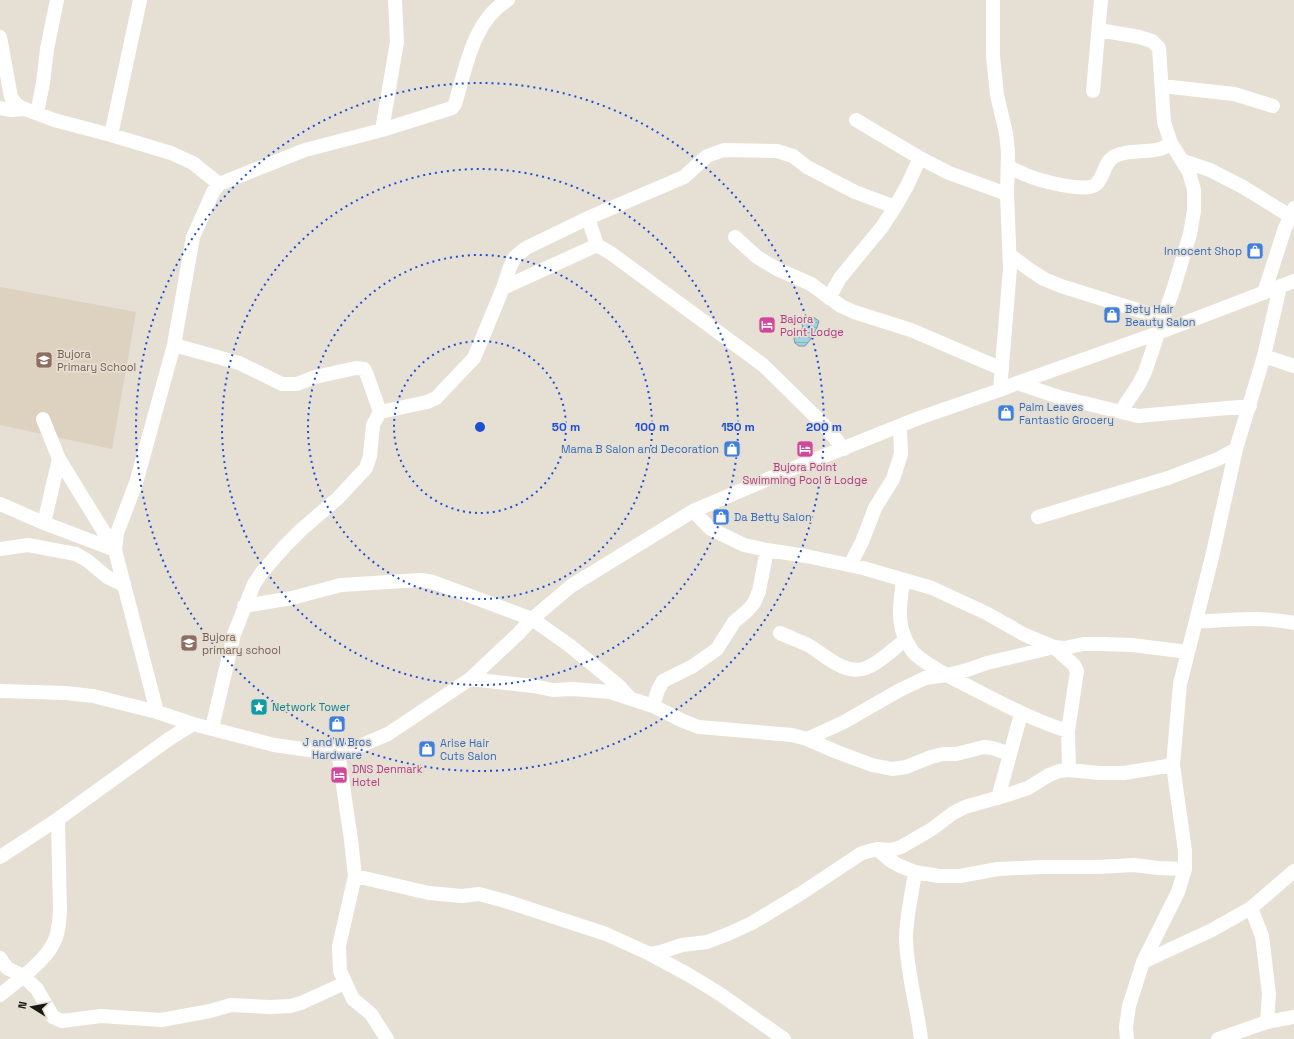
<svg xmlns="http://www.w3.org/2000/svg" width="1294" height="1039" font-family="'Space Grotesk',sans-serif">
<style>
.built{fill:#ddd1bf}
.water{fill:url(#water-rules);stroke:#789aa2}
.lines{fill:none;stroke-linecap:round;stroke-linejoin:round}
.minor{stroke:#fff;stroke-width:14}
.ring{fill:none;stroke:#1d4ed8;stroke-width:2;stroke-dasharray:2 4}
.labels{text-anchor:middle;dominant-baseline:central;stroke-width:3.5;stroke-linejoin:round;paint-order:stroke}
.shop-label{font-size:11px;fill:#366cbe;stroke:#e6dfd3;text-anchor:start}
.hotel-label{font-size:11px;fill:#b23c85;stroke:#e6dfd3;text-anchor:start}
.education-label{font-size:11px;fill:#785e54;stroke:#e6dfd3;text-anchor:start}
.culture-label{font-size:11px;fill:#0d838f;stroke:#e6dfd3;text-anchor:start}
.centre{fill:#1d4ed8;stroke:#e6dfd3;stroke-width:2}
.ring-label{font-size:12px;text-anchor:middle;font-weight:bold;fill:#1d4ed8;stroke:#e6dfd3;stroke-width:3.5;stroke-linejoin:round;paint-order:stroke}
</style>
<defs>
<pattern id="water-rules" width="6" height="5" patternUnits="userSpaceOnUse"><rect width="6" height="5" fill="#a1d2df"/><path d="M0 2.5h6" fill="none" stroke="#8ab4be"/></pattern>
</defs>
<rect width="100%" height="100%" fill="#e6dfd3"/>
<path class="built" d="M0,287L136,312L112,449L0,425Z"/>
<path class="water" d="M807,317H813L819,321C816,332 812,338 805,346H799L795,343L793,334L803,328L802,324Z"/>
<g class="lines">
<path class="minor" d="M993,0V56L997,95L1006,133L1008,152L1007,194L1010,268L1000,390
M1099,30L1139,37L1152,41L1159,48L1164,122L1171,143L1189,172L1194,190V211L1190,234L1174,287L1145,372L1139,384L1121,411
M0,37L11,97L15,103L20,107L54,120L111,135L171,153L193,163L219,184
M1162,86L1234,94L1273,106
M1093,91L1101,0
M0,108L10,110L26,109
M37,113L43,83L47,49L57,0
M856,120L920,158L949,173L1007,194
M382,130L397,42L395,0
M111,135L140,0
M1183,161L1210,170L1243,187L1290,216
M1008,166C1013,169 1018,172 1024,174C1036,180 1085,193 1095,185C1105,178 1103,162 1115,156C1129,149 1146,153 1160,149C1164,148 1168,145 1171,143
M588,218L597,245
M735,237L757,257L777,269L811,284L841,306L854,312L911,330L1002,369
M1010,255L1030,270L1044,279L1061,286L1163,318
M503,288L597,245L612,254L763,365L823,424L844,449
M1264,293L1285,228L1294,208
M829,298L840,278L882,227L895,207L907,186L920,158
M174,345L239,363L282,384H297L315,377L356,368L364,369L367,375L380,412
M1264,356L1294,366
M1017,383L1059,397L1138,416L1250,406
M43,419L59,459L115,550
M0,504L44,523L115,550
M693,511L711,529L744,545L767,550L806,556L863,568L932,588L986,613L1025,635L1054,647L1065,648L1083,644H1102L1132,645L1188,652
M1038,517L1168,478L1218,459L1236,449
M44,523L59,459
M0,549L28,545L76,554L88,561L107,577L124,585
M850,565L862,542L875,508L893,479L901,454L900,426
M903,580C901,600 896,621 906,640C908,644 911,650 914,653C926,665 950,677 966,685C999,702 1032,720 1068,731
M244,606L292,598L341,585L421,580L433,582L532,619L569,645L619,686L629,697
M1196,622C1228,620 1262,616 1294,623
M780,633C789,637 799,641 808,645C824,654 844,676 866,668C880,663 893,649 905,640
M470,679L533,686L553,690L573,689L610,692L653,706L683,721L699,727L792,735L807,739L837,752L872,765L892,769L906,767L931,757L943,754H956L984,747L992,748L1010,754
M0,691L66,693L93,696L157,712L193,724L274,745L316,751H338L362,745L388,734L470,679L519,633L532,619L571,586L693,511L794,468L919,418L1000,390L1017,383L1158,333L1294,281
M653,706L658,690L663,681L693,666L717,649L734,622L747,611L754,603L759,591L767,550
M157,712L115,550L117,533L136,483L174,345L193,237L213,192L219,184L305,150L382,130L452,108L455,104C466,68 473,20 508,0
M212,728L234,634L254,584L262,572L285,546L301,530L338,498L366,468L370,456L373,425L380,412L427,402L436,398L474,358L503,288L510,267L515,257L526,248L588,218L684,177L707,156L724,150L777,151L793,156L807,167L855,192L895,207
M807,739L844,722L898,691L925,678L947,675L967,670L987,663L1054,647L1074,665L1077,671L1068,731L1069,770
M338,751L351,840L355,876L339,946L340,971L353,999L371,1014L387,1039
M998,798L1021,714
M877,849L891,861L900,866L915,872L939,876H960L998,869L1042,867H1097L1134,865L1158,868L1185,869
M0,857L58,819L169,739L193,724
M915,872C912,894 906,917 906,939C907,973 917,1006 921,1039
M355,876L429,893L462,896L479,894L505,901L606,934L650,954L689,975L720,994L784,1039
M1251,908L1262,936L1269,994L1267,1022
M650,954L661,952L682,945L707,942L728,934L752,923L800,894L862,853L877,849L891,850L901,847L932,829L953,813L965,807L1007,795L1028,788L1049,775L1059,771L1069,770L1099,773H1124L1173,765
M0,958L7,968L23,976L37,989L53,1017L62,1021L101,1016L161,1020L210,1011L231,1005L270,1007L290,1006L301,1003L345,983
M1143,962L1212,930L1251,908L1294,871
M0,995C15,983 45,961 53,944C59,934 59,922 60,911L58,819
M1127,1039L1126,1027L1129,1006L1143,962L1178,892L1185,869V851L1173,765L1180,684L1212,557L1236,449L1264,356L1280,287
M1218,1039L1267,1022L1294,1017"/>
</g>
<g class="ring">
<circle cx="480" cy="427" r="86"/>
<circle cx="480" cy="427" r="172"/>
<circle cx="480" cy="427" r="258"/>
<circle cx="480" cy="427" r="344"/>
</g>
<defs>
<g id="shop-square" transform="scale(0.9)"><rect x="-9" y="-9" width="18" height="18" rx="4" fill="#3f7fe0" stroke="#e6dfd3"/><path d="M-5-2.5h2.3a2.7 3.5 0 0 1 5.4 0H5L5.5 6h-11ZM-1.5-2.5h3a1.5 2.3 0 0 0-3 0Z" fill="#fff"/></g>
<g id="hotel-square" transform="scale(0.9)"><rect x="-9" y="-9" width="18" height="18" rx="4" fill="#d1479c" stroke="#e6dfd3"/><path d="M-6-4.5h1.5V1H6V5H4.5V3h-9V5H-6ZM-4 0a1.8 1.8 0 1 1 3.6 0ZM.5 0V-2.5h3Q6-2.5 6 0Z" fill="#fff"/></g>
<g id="school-square" transform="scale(0.9)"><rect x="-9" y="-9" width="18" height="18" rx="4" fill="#8d6e63" stroke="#e6dfd3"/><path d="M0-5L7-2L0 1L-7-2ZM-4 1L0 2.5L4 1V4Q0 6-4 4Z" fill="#fff"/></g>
<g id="sight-square" transform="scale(0.9)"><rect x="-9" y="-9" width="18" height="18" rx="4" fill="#0f9aa8" stroke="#e6dfd3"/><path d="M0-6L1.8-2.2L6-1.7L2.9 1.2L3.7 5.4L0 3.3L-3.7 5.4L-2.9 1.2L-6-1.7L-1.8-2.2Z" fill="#fff"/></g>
</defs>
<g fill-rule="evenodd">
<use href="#shop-square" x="1255" y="251"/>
<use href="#shop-square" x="1112" y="315"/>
<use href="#hotel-square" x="767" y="325"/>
<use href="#school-square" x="44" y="360"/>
<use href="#shop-square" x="1006" y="413"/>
<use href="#shop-square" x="732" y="449"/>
<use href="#hotel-square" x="805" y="449"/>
<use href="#shop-square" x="721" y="517"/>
<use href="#school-square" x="189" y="643"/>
<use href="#sight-square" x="259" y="707"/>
<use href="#shop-square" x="337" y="724"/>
<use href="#shop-square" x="427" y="749"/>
<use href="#hotel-square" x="339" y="775"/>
</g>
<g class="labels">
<g class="shop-label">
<text x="1242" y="251" text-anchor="end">Innocent Shop</text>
<text x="1125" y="309">Bety Hair<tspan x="1125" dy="13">Beauty Salon</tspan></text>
<text x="1019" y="407">Palm Leaves<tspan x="1019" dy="13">Fantastic Grocery</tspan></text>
<text x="719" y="449" text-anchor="end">Mama B Salon and Decoration</text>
<text x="734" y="517">Da Betty Salon</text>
<text x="337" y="742" text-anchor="middle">J and W Bros<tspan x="337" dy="13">Hardware</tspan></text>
<text x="440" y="743">Arise Hair<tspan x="440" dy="13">Cuts Salon</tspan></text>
</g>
<g class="hotel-label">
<text x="780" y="319">Bajora<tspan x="780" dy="13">Point Lodge</tspan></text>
<text x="805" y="467" text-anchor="middle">Bujora Point<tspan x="805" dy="13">Swimming Pool &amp; Lodge</tspan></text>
<text x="352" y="769">DNS Denmark<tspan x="352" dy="13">Hotel</tspan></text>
</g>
<g class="education-label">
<text x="57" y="354">Bujora<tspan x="57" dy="13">Primary School</tspan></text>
<text x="202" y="637">Bujora<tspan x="202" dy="13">primary school</tspan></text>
</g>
<g class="culture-label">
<text x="272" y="707">Network Tower</text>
</g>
</g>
<circle cx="480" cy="427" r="6" class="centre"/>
<g class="ring-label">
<text x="566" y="431">50 m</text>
<text x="652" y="431">100 m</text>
<text x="738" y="431">150 m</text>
<text x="824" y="431">200 m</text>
</g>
<g transform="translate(32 1007) rotate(281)" stroke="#e6dfd3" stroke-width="3" paint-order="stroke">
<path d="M0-3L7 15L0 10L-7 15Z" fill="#1a1813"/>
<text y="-6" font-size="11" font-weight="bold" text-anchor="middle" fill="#1a1813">N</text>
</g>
</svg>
